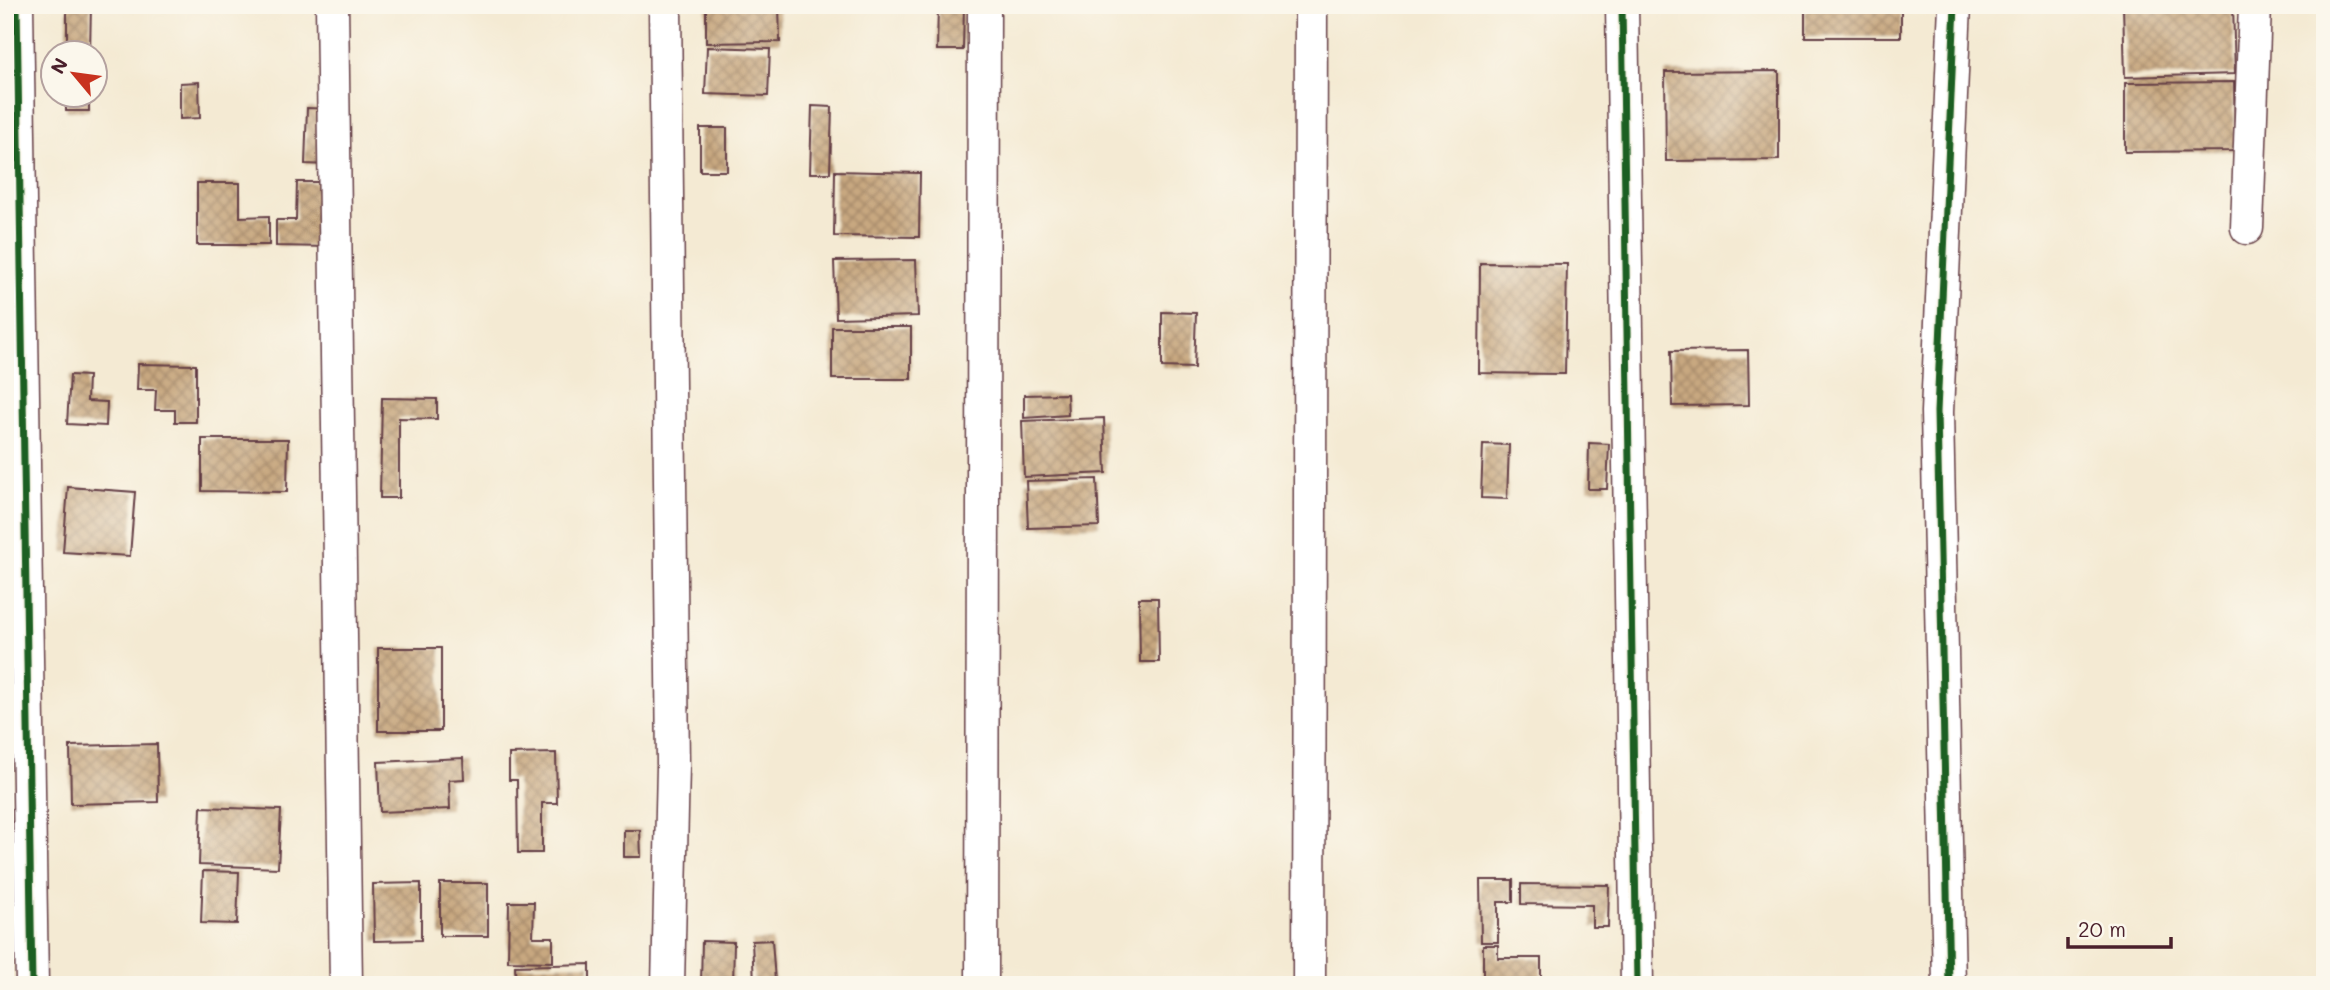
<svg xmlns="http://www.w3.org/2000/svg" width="2330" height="990" font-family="Mali,sans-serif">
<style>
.building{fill:url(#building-cross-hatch)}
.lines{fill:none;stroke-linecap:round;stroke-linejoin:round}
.minor-casing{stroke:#643d44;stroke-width:35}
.minor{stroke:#fff;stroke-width:32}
.cycleway-casing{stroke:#fbf7ec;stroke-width:11}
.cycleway{stroke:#1b5e20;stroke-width:7}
</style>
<defs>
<pattern id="building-cross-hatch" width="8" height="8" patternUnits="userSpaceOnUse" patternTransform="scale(1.75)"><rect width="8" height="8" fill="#c8a880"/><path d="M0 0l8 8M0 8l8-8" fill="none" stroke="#a48869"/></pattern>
</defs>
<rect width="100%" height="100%" fill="#fbf7ec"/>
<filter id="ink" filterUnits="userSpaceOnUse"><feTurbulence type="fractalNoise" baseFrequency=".0143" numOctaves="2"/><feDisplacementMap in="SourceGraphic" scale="14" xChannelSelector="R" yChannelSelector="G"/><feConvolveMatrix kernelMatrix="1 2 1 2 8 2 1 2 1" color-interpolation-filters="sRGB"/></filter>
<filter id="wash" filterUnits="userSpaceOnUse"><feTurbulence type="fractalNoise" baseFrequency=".00686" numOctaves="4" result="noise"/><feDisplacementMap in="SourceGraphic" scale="28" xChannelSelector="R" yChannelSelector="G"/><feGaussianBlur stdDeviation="1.57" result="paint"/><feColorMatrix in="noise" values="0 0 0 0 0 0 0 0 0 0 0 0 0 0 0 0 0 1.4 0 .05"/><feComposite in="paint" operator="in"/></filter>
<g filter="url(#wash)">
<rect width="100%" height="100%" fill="#f4ead3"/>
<g id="blocks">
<path class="building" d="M67,5H91L90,52H67Z
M706,5H779L780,42L706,43Z
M834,5H860V7L834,9Z
M938,5H964L963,50H937Z
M1805,5H1901V37H1805Z
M2123,5H2233L2235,74L2125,77Z
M707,47L770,49L768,96L705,94Z
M1779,71V160L1666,161L1665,72Z
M199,82L200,118L180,119V83Z
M2234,82L2235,151L2125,152V83Z
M66,94H89V111H66Z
M812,106L832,107L830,173H810Z
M307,108L331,109L329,165L305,164Z
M700,128H727V171H700Z
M835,171L920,173L919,237L834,236Z
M297,182H330L329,247L276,246V220H296Z
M197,183H240V217L269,216V245H197Z
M916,260L918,316L836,318L834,261Z
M1480,263L1567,264L1565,374L1479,373Z
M1162,312L1196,313L1194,368L1162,367Z
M832,327H911V379H832Z
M1748,350L1749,405L1672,406L1671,351Z
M138,364L196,365V422H175V410H155L156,390H137Z
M70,375L88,376L87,401L107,402L106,426L67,424Z
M5,384H14L13,472H5Z
M1067,394L1068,415L1024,418V395Z
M382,398L437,399V419L399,418V498H380Z
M1104,418L1106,473L1024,477L1022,421Z
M202,439H288L287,492L202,491Z
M1589,443L1609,444L1607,489H1588Z
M1483,444L1509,445L1507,499L1481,498Z
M1097,479L1099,526L1028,528L1026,481Z
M68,487L135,492L130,556L63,552Z
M1139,598H1158L1159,662H1140Z
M378,648H441V731H378Z
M157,744L158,802L71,804L70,746Z
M556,753L557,803H542V853H518L517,780H509V754Z
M463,758L464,779L449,780L450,809L380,812L378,762Z
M201,807L281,810L278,868L199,865Z
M624,830H640L641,857H624Z
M203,871L239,872L237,924L201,923Z
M1480,880H1513V902H1498V942H1481Z
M421,883V940L374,941L373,884Z
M440,883H488V936H440Z
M1521,884L1609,885L1608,927H1592V905L1521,904Z
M509,902H534L533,937H553V962L508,961Z
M772,940L775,981L754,982L752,941Z
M702,941L734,942L733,985H701Z
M1483,945H1498V958H1541V985H1483Z
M590,964V984L516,985L515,966Z"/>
</g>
</g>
<g filter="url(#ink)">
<use href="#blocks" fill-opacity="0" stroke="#643d44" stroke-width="2"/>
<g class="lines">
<g class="minor-casing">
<path id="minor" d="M17,5L32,985
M332,5L346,985
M665,5L673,766L668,985
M1622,5L1637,985
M2247,228L2255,5
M982,985L984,5
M1309,985L1311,5
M1949,985L1937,412L1955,5"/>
</g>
<use href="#minor" class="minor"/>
<g class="cycleway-casing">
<path id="cycleway" d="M17,5L32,985
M1622,5L1637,985
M1949,985L1937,412L1955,5"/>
</g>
<use href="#cycleway" class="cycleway"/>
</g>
</g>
<rect width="2330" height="990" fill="none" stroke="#fbf7ec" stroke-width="28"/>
<g transform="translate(74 74) rotate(299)"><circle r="33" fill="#fbf7ec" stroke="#b4a19f" stroke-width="2"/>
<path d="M0-5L12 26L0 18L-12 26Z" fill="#c8321e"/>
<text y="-10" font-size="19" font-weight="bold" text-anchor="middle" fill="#4a1f2b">N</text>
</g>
<path d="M2068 937v10h103v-10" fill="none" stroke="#4a1f2b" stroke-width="3.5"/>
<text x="2078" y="937" font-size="21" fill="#4a1f2b" stroke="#fbf7ec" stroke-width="5" paint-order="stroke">20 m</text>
</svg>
